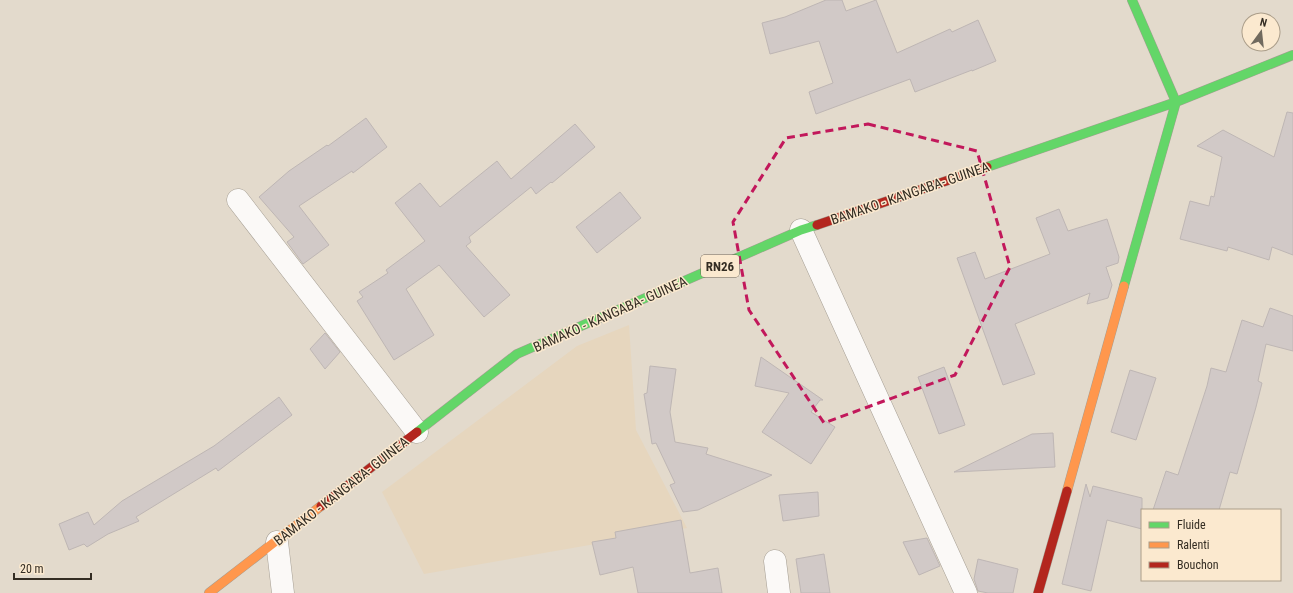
<svg xmlns="http://www.w3.org/2000/svg" width="1293" height="593" font-family="'Roboto Condensed',sans-serif">
<style>
.built{fill:#e6d6be}
.building{fill:#d1c9c7;stroke:#beb6b4}
.lines{fill:none;stroke-linecap:round;stroke-linejoin:round}
.street-casing{stroke:#a59e93;stroke-width:23}
.fast-casing{stroke:#a59e93;stroke-width:10}
.slow-casing{stroke:#a59e93;stroke-width:10}
.jam-casing{stroke:#a59e93;stroke-width:10}
.street{stroke:#fbf9f7;stroke-width:22}
.fast{stroke:#63d668;stroke-width:9}
.slow{stroke:#ff974d;stroke-width:9}
.jam{stroke:#b3261e;stroke-width:9}
.marked{fill:none;stroke:#c2185b;stroke-width:3;stroke-dasharray:8 5;stroke-linejoin:round}
.labels{text-anchor:middle;dominant-baseline:central;stroke-width:3;stroke-linejoin:round;paint-order:stroke}
.shield{fill:#fbe9cf;stroke:#706557;stroke-width:1}
.shield-label{font-size:13px;font-weight:bold;fill:#342d23}
.street-label{font-size:14px;fill:#342d23;stroke:#fbe9cf}
</style>
<rect width="100%" height="100%" fill="#e3dacc"/>
<path class="built" d="M629,325L636,430L687,528L424,574L382,492L577,346Z"/>
<path class="building" d="M826,0H842L846,11L876,0L897,53L950,29L952,32L978,20L996,61L972,71V70L915,92L910,79L816,114L809,92L833,83L819,41L770,54L762,23L785,17Z
M1287,112L1293,113V255L1272,247L1269,260L1228,247L1227,251L1180,239L1190,201L1209,206L1211,196L1214,197L1222,157L1197,146L1223,130L1274,157Z
M366,118L387,147L353,173L352,171L299,206L329,245L303,264L287,242L294,237L259,197L289,171L327,145L328,146Z
M575,124L595,147L552,183L551,182L536,194L531,187L469,237L471,242L466,246L510,295L484,317L439,265L406,289L434,335L394,360L357,301L363,297L359,292L388,273L386,270L425,241L395,203L420,183L440,207L497,161L511,179Z
M620,192L641,218L597,253L576,227Z
M1059,209L1068,231L1107,219L1119,257L1118,263L1106,267L1112,285L1108,298L1087,304L1090,293L1015,324L1035,374L1003,385L957,258L975,252L985,279L1050,254L1036,218Z
M1270,308L1293,316V351L1266,344L1258,381L1262,383L1256,407L1237,474L1230,472L1219,510H1153L1166,471L1178,475L1207,386L1211,368L1226,372L1242,320L1263,327Z
M325,333L340,352L325,369L310,349Z
M761,357L823,400H820L811,412L835,427L811,464L762,432L789,393L755,386Z
M650,366L676,369L670,412L675,442L708,448L706,454L772,475L698,510L683,512L670,485L675,483L656,443L652,444L644,394L647,393Z
M944,367L965,425L939,434L918,377Z
M1130,370L1156,378L1136,440L1111,432Z
M279,397L292,415L218,471L216,468L136,517L139,521L108,534L87,547L84,544L69,550L59,524L88,512L94,525L122,501L214,446Z
M1053,433L1055,467L954,472L1032,434Z
M1086,484L1090,497L1093,486L1142,498V529L1107,520L1091,591L1062,584Z
M818,492L819,516L783,521L779,495Z
M681,520L690,573L718,568L722,593H638L633,567L600,575L592,542L616,538L615,532Z
M927,538L940,566L919,575L903,542Z
M824,554L830,593H801L796,559Z
M978,559L1018,569L1013,593H988L978,591L974,579Z"/>
<g class="lines">
<g class="street-casing">
<path id="street" d="M238,200L417,432
M801,230L966,593
M277,542L283,593
M775,561L779,593"/>
</g>
<g class="fast-casing">
<path id="fast" d="M987,167L1176,102L1293,55
M1124,286L1176,102L1132,0
M417,432L517,354L801,230L817,225"/>
</g>
<g class="slow-casing">
<path id="slow" d="M1067,491L1124,286
M209,593L321,506"/>
</g>
<g class="jam-casing">
<path id="jam" d="M817,225L987,167
M321,506L417,432
M1038,593L1067,491"/>
</g>
<use href="#street" class="street"/>
<use href="#fast" class="fast"/>
<use href="#slow" class="slow"/>
<use href="#jam" class="jam"/>
</g>
<path class="marked" d="M868,124L977,151L1010,267L955,375L824,423L749,310L733,222L786,138Z"/>
<g class="labels">
<rect class="shield" x="701" y="255" width="38" height="22" rx="3"/>
<g class="shield-label">
<text x="720" y="266">RN26</text>
</g>
<g class="street-label">
<text transform="translate(910 193) rotate(-19)">BAMAKO - KANGABA- GUINEA</text>
<text transform="translate(610 314) rotate(-24)">BAMAKO - KANGABA- GUINEA</text>
<text transform="translate(341 491) rotate(-38)">BAMAKO - KANGABA- GUINEA</text>
</g>
</g>
<rect x="1141" y="509" width="140" height="72" fill="#fbe9cf" stroke="#ab9e8a"/>
<rect x="1149" y="522" width="20" height="6" fill="#63d668" stroke="#ab9e8a"/>
<text x="1177" y="529" font-size="12" fill="#342d23">Fluide</text>
<rect x="1149" y="542" width="20" height="6" fill="#ff974d" stroke="#ab9e8a"/>
<text x="1177" y="549" font-size="12" fill="#342d23">Ralenti</text>
<rect x="1149" y="562" width="20" height="6" fill="#b3261e" stroke="#ab9e8a"/>
<text x="1177" y="569" font-size="12" fill="#342d23">Bouchon</text>
<g transform="translate(1261 32) rotate(15)"><circle r="19" fill="#fbe9cf" stroke="#ab9e8a"/>
<path d="M0-3L7 15L0 10L-7 15Z" fill="#716a5e"/>
<text y="-6" font-size="11" font-weight="bold" text-anchor="middle" fill="#342d23">N</text>
</g>
<path d="M14 573v6h77v-6" fill="none" stroke="#342d23" stroke-width="2"/>
<text x="20" y="573" font-size="12" fill="#342d23" stroke="#fbe9cf" stroke-width="3" paint-order="stroke">20 m</text>
</svg>
